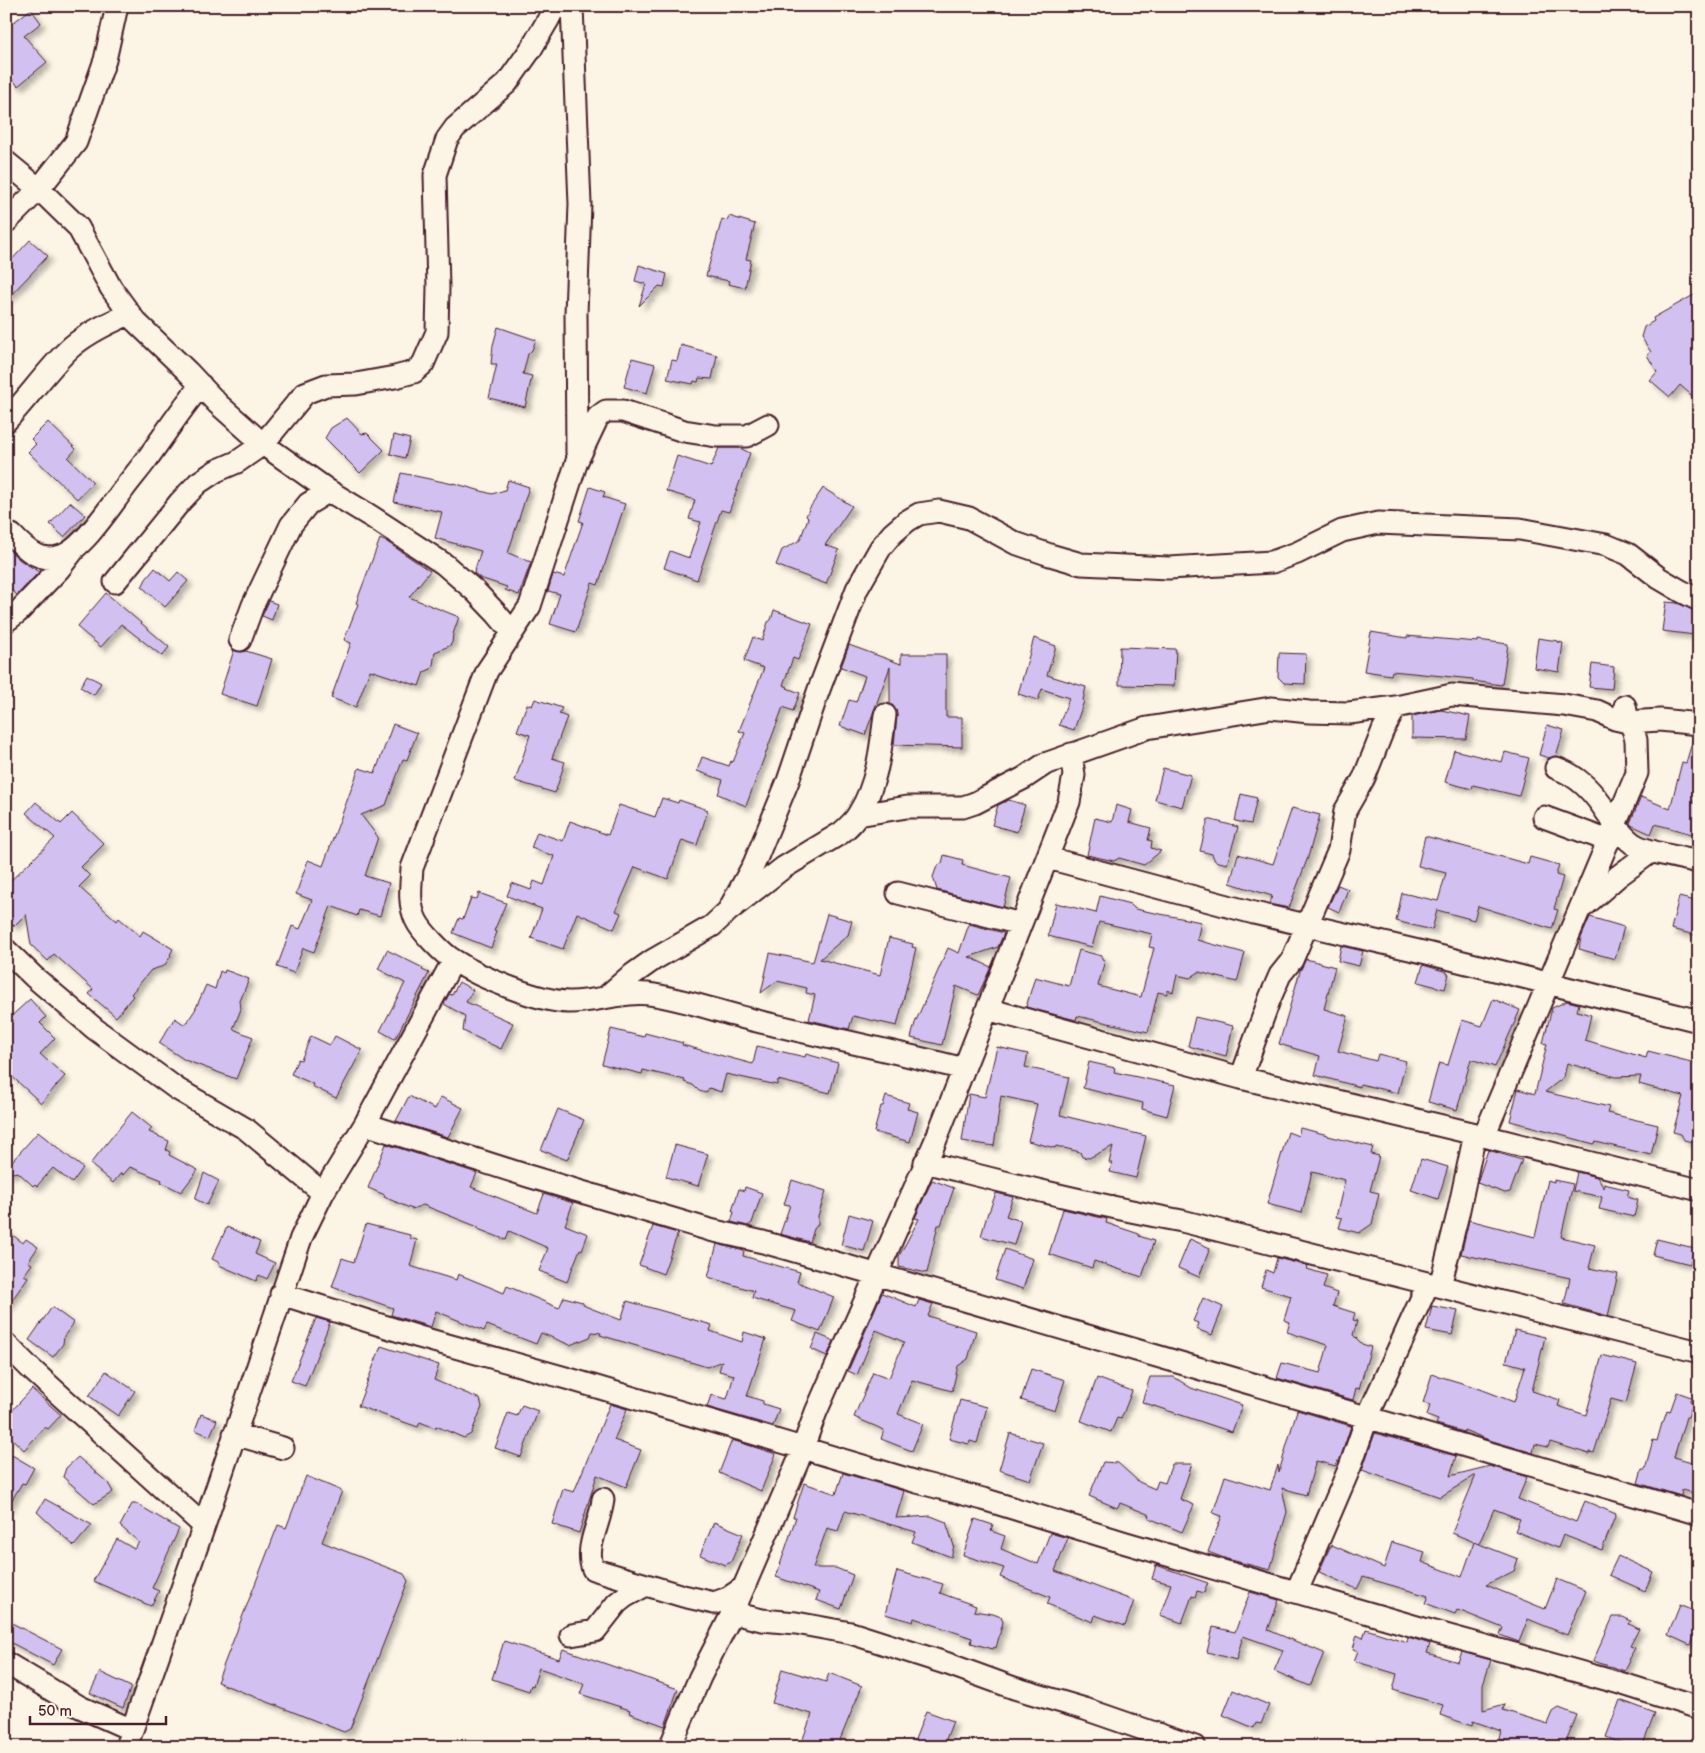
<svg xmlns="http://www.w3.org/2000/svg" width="1705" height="1753" font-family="'Balsamiq Sans',sans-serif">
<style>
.building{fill:#d2c0f1;stroke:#4a1f2b;filter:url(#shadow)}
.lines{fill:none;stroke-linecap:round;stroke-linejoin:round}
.street-casing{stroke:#4a1f2b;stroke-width:25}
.street{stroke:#fcf5e5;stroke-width:21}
</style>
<defs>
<filter id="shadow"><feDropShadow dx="4.5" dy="4.5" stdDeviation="2.5" flood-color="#0004"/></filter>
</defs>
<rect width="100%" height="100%" fill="#fcf5e5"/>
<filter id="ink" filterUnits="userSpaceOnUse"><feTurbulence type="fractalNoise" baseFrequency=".02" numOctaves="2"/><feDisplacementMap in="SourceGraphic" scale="10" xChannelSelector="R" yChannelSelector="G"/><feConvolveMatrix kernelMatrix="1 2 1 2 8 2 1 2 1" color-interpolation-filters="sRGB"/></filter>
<g filter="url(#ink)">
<path class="building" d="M31,9L41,23L24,36L47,62L18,86L6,72V28Z
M729,216L755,224L746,259L751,260L745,288L728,284L729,281L706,276L722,219L727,221Z
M30,240L48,256L6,300V266Z
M639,265L667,274L664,287L659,286L639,306L646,284L635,281Z
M1699,292V402L1680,385L1670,397L1650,380L1657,372L1647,355L1651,352L1641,337L1644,327L1654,321L1653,318Z
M498,327L536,340L532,350L528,354L523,374L532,376L525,407L489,398L497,364H491L493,345Z
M681,345L717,355L712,379L699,378L698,382L694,381L693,384L667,379L672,360L677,361Z
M632,358L655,364L647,393L624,387Z
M347,418L362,434L367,433L384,450L360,473L325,438L331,428Z
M48,422L76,449L68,458L93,482L77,499L28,452L36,444L31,439Z
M394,435L410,439L405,458L390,454Z
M719,448H740L750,453L729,512L721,510L697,580L664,568L670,551L689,558L701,522L689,519L695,500L666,491L677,456L711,467Z
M401,473L453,484V483L492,494L505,490L508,480L529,487L508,553L531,562L519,595L505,590L507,587L480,578L475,574L474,572L481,551L435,538L442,512L394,502Z
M590,487L605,492L603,497L625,504L598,585L592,583L576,632L550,624L560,594L548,591L553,574L564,577L583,522L579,521Z
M823,488L852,506L825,545L839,550L826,584L776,565L782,550L800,540L808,518L806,516L809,509Z
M70,502L85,515L64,537L50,524Z
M380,539L387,542L430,571L409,597L459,617L453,634L452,643L449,646L435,652L433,665L431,669L424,672L419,686L370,670L356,707L331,698L351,643L344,640L358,604L356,603Z
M6,547L20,560L39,572L17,595L6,585Z
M155,568L170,581L178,572L188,581L165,607L142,587L146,579Z
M106,593L169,647L162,656L121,624L101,647L77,627Z
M269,601L277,604L272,620L262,616Z
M1666,602L1677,603L1699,612V627L1695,635L1662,631Z
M774,610L812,624L798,660L793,658L783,685L788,687L787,688L800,693L793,711L783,707L746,806L718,794L723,780L697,771L702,757L729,766L731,761L733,762L745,733L739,731L764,668L744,661L753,637L762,641L768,622L771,620Z
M1371,632L1407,638V636L1478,642V640L1508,644L1502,685L1473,681V679L1392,671L1391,675L1364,671Z
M1034,638L1056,646L1047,675L1086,687L1083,700L1084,701L1074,730L1059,725L1069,698L1042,689L1038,700L1018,694Z
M1538,638L1558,641V642L1563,643L1559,672L1534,668Z
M849,645L901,664V654H946V717H962V747L894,745L897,716L896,710L890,704V667L865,735L840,726L849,700L856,702L865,676L841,667Z
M1120,647L1176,649L1174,686L1119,685Z
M234,650L242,652L246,651L272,659L257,706L220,694Z
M1279,653L1306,654L1305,684L1284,683L1278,677Z
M1592,664L1614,667L1612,689L1589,687Z
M87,675L101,683L94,695L80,687Z
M535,699L562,708L559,714L567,717L552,758L565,762L555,793L515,781L530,735L517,731L527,704L532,706Z
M1441,710L1470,716L1466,739L1412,738V716Z
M393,724L417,733L407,760L403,759L386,805L361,815L378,837L365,876L389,883L380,916L359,910L357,916L331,906L314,952L303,948L294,973L277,967L292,926L300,929L312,900L296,894L308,860L323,866L359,768L375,773Z
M1547,725L1564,730L1556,756L1549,758L1539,755Z
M1694,736H1699V782L1693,803L1699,804V836L1655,824L1651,834L1631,825L1630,823L1641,797L1670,809L1682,762L1686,763Z
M1454,750L1502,762L1505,752L1529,758L1519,796L1473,785L1472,789L1445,782Z
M1163,768L1191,775L1182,807L1155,800Z
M1241,794L1257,798L1251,824L1235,821Z
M662,798L678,803L679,800L708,810L697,845L682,840L668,879L635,867L616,911L621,913L614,929L577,913L563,949L531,938L542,909L507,896L512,883L531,890L534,881L544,885L554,856L531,848L537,832L563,841L570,821L608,835L619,805L655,817Z
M1009,800L1025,805L1017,832L992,825L998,805Z
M36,802L61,824L72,813L104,844L81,867L90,876L79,887L117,921L119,918L140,936L143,931L173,949L170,955L171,956L164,966L151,970L131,994L133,996L116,1017L89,994L93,989L54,954L48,961L31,945L26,914L14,926L6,918V885L55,838L26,813Z
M1116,805L1132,810L1129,822L1151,828L1148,840L1152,841L1151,848L1161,851L1144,865L1119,858L1114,861L1087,855L1095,818L1112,822Z
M1292,808L1320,815L1308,857L1289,908L1269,904L1272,896L1230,883L1238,854L1273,864Z
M1208,819L1238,827L1227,864L1215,861L1212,854L1200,851Z
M1425,836L1528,864L1530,857L1559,865L1556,875L1563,877L1554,909L1558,910L1552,929L1478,906L1474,920L1437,910L1432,930L1396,921L1402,893L1438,901L1446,873L1418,866Z
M944,855L963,860L962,865L1011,878L1003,907L937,890L933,877L937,866L942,863Z
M1338,885L1348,889L1339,912L1328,907Z
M479,893L506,903L494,931L497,932L491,948L453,933L459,918L463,919L471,898L477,899Z
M1100,896L1130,904L1135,909L1201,922L1197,940L1245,953L1237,982L1199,972L1190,978L1177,975L1173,992L1167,990V994L1158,992L1148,1032L1077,1016L1076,1020L1026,1007L1035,977L1069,986L1079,950L1102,956V959L1105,960L1098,986L1141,997L1154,948L1149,947L1152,934L1099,922L1092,947L1048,936L1056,903L1096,913Z
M1679,897L1699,902V936L1671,929Z
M827,914L852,921L848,935L820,959L880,975L889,938L913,944L912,947L916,948L897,1026L853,1016L849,1029L809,1020L815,995L806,993L807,988L777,981L761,993L770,953L813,962Z
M1590,917L1624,927L1615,959L1579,949L1581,938Z
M969,924L1004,933L998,947L969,957L991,967L978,995L956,986L942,1045L911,1038L915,1023L948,948L959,953Z
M1341,946L1363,951L1359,966L1338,961Z
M387,950L423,968L422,970L429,973L395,1039L380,1031L405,983L378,969Z
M1306,959L1335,967L1324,1009L1348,1016L1338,1051L1376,1061L1378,1054L1406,1061L1398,1093L1360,1084V1087L1315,1075L1320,1056L1279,1044L1300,971Z
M1423,965L1447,972V974H1449L1445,989L1418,982Z
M225,970L249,979L240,1001L241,1009L233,1029L253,1037L236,1079L185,1060L159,1043L175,1018L185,1025L195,1010L206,985L215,989L220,971L224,973Z
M459,982L473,990L466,1002L513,1023L501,1049L463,1031L465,1016L444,1004L449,994L452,995Z
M30,999L46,1017L40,1023L55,1038L40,1054L65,1076L41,1103L6,1071V1021Z
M1493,999L1520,1010L1495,1067L1471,1059L1457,1110L1428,1102L1439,1063L1448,1065L1462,1020L1482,1026Z
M1567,1001L1579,1004L1577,1011L1591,1015L1585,1040L1646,1058L1648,1051L1699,1064V1144L1684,1140L1681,1134L1673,1132L1683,1096L1639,1084L1641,1076L1616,1077L1567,1063L1564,1077L1545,1092L1609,1107L1607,1113L1658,1125L1651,1155L1600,1143L1596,1142L1594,1144L1568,1137V1136L1510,1121L1518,1089L1535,1094L1547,1044L1543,1043L1552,1008Z
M1195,1017L1233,1026L1226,1056L1188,1046Z
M611,1029L644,1037L645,1033L683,1043L682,1045L753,1064L757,1046L805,1057L806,1054L838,1063L830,1093L778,1080L777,1085L726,1074L721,1092L709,1088L706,1093L699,1091L693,1085L684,1082L685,1080L643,1070L642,1074L602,1064Z
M311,1036L330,1045L335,1036L362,1050L336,1098L312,1086L313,1084L291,1074L298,1059L301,1060Z
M997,1047L1028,1054L1025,1067L1069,1077L1060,1115L1146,1136L1136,1178L1110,1172L1112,1163H1109L1113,1146L1089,1158L1082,1157L1080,1152L1056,1146L1055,1148L1028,1141L1037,1104L1001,1096L994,1146L962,1141L969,1094L985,1097Z
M1089,1062L1115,1068L1114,1072L1175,1085L1167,1116L1142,1109L1143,1103L1083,1088Z
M409,1096L435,1109L441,1097L463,1108L448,1137L396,1121Z
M886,1096L909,1103L907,1109L918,1112L910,1142L874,1132L881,1106H883Z
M558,1109L584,1120L567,1160L541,1150Z
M132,1112L152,1128L149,1132L169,1141L166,1150L170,1152L169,1155L198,1170L181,1192L161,1182L162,1180L130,1167L123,1175L121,1173L113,1183L90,1164Z
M1300,1128L1328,1135V1136L1373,1147L1371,1154L1379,1156L1370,1191L1379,1193L1372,1224L1359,1233L1339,1228L1342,1218L1336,1217L1345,1180L1312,1172L1302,1213L1267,1204L1288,1132L1298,1136Z
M38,1132L83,1168L72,1183L53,1168L37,1186L35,1184L33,1186L18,1172L6,1174V1168Z
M386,1144L477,1173L471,1187L537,1213L544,1194L573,1203L565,1225L588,1234L582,1250L580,1249L567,1282L539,1271L548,1248L509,1231L506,1240L478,1229V1227L423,1205L412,1209L384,1197L385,1195L368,1188Z
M675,1145L708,1154L698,1186L666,1177Z
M1488,1150L1522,1160L1510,1192L1505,1193L1477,1183Z
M1421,1159L1448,1167L1438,1199L1411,1190Z
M1577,1172L1597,1177L1604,1188V1184L1629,1190L1627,1197L1638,1200L1634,1217L1599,1209L1602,1197L1573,1191Z
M204,1173L219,1181L207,1205L195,1199Z
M792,1180L826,1191L818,1216V1224L814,1229L810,1242L780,1234L790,1205L784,1204Z
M932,1180L954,1188L941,1225H938L927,1273L899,1267V1256L919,1219L915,1218Z
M1548,1180L1554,1182V1180L1573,1184L1561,1237L1595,1245L1589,1268L1618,1274L1608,1316L1564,1304L1570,1278L1461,1254L1469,1220L1535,1237Z
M745,1187L762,1193L752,1223L748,1226L731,1222L734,1212L732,1211L739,1189L744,1191Z
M996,1193L1013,1197L1006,1216L1021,1221L1014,1245L981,1236L988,1212H989Z
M1063,1209L1107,1219L1106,1223L1139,1234V1236L1154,1241L1142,1277L1094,1261L1092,1268L1049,1254Z
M849,1214L873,1221L864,1251L841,1245Z
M366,1224L410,1235V1238L417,1240L410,1266L456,1280L458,1274L504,1293L507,1286L559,1308L564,1297L582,1302L585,1306L621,1320L627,1301L712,1325L710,1331L742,1342L744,1332L766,1339L747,1396L763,1401V1404L779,1409L773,1426L707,1407L711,1395L727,1399L734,1375L719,1371L722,1361L707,1367L600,1335L601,1333L592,1332L590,1337L570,1345L541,1333L536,1344L487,1325L484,1331L436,1311L431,1327L391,1315L393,1308L332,1287L342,1258L354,1262Z
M653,1226L678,1233L663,1274L639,1265Z
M227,1227L260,1242L255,1254L275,1263L267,1279L259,1275L256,1281L219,1265L220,1263L212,1259Z
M6,1230L23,1243L26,1239L38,1247L28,1262L32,1264L24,1275L28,1277L6,1309Z
M1190,1239L1210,1248L1199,1277L1178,1268Z
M1657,1239L1694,1248L1690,1264L1653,1255Z
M717,1244L744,1251L743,1256L800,1272L797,1282L834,1297L820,1332L792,1321L796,1311L752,1298L754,1291L708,1277Z
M1005,1249L1033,1259L1023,1289L995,1280Z
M1277,1258L1308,1266L1307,1269L1327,1275L1323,1288L1337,1293L1333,1306L1355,1313L1353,1320L1357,1321L1353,1335L1362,1344L1371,1347L1359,1389L1356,1388L1353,1400L1277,1378L1282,1363L1320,1373L1328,1345L1287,1332L1290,1322L1284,1320L1291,1296L1261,1287L1266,1270L1273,1273Z
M882,1293L916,1307L919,1300L933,1304L928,1316L976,1331L968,1359L958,1366L952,1391L912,1380L898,1414L923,1424L912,1451L881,1439L884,1430L854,1417L873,1372L889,1378L904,1342L876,1330L857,1375L848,1371Z
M1203,1298L1223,1307L1212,1335L1196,1329L1198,1323L1193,1321Z
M1432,1306L1458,1311L1452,1335L1426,1330Z
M52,1307L74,1323L64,1336L63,1344L53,1357L29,1340Z
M316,1318L330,1322L305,1386L291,1381Z
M1515,1330L1545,1337L1532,1391L1560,1400L1558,1406L1586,1415L1602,1355L1637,1364L1626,1403L1611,1399L1594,1453L1589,1452V1454L1550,1442L1548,1447L1535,1444L1533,1453L1489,1440L1464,1430V1432L1436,1424L1438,1420L1427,1416L1430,1405L1423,1403L1432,1374L1475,1387L1514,1402L1525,1367L1506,1362Z
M817,1334L834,1341L827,1356L811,1349Z
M381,1346L439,1365L434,1380L480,1399L482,1407L471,1434L464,1438L436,1426L435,1428L420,1422L418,1427L358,1406Z
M1031,1369L1065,1380L1055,1411L1021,1400Z
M106,1371L135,1391L118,1416L89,1396Z
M1150,1377H1174L1191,1388L1242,1405L1232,1432L1142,1402Z
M1097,1378L1132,1391L1121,1419L1117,1418L1111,1432L1081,1421Z
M32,1389L61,1415L48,1429L45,1427L24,1450L6,1433V1417Z
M1677,1392L1691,1397L1690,1402L1693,1403L1688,1417H1686L1674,1457L1699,1464V1494L1682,1490L1681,1496L1638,1483L1642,1469H1645L1653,1440L1657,1441L1662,1423H1663L1667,1411L1670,1412Z
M960,1400L987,1407L977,1443L970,1441L969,1444L949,1439Z
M610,1404L627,1409L614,1440L641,1450L626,1487L597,1475L579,1533L552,1524L563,1489L574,1492Z
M522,1405L538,1411L521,1457L495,1448L508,1413L517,1416Z
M1297,1410L1351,1426L1339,1462L1337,1461L1336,1466L1316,1461L1306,1495L1282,1488L1287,1512L1270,1570L1227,1559L1208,1552L1222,1516L1213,1513L1225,1476L1270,1490L1278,1465L1279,1472Z
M201,1414L217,1420L210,1436L195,1430Z
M1010,1433L1043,1443L1030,1480L999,1470Z
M1375,1433L1456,1456L1450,1476L1490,1466L1527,1477L1518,1499L1576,1522L1585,1501L1616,1514L1602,1550L1563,1535L1558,1548L1515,1531L1520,1519L1494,1509L1479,1544L1452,1533L1476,1475L1440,1497L1362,1470Z
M732,1440L776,1454L761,1491L719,1473Z
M12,1455L34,1468L25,1484L22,1483L6,1510V1464Z
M78,1457L108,1483L113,1492L94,1504L63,1477L66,1468Z
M1103,1462L1118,1463L1139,1482L1155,1489L1158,1481L1165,1483L1172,1464H1192L1180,1499L1194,1505L1182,1532L1149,1518L1150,1515L1120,1503L1117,1508L1089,1496Z
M843,1473L904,1491L896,1518L931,1516L946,1522L954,1546L951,1557L912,1542L916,1532L845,1511L838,1531L827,1528L813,1568H836L853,1575L841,1609L816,1600L819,1592L776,1577L796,1517H793L804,1483L836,1494Z
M306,1476L342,1491L322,1542L404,1574L408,1581L350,1729L344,1732L217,1682L278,1525L286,1528Z
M45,1499L92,1525L74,1546L37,1512Z
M132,1504H137L179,1529L152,1588L159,1591L151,1606L93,1581L117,1539L134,1549L139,1542L120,1526Z
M975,1519L993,1525L991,1531L1005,1536L1001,1549L1038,1564L1050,1533L1068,1538L1055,1571L1134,1601L1125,1626L1095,1615L1093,1622L1047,1604L1050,1597L1000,1577L1004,1568L963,1555Z
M714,1522L743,1534L731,1562L725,1565L700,1555Z
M1392,1542L1425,1552L1422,1562L1462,1577L1474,1542L1518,1559L1514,1571L1486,1585L1545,1609L1557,1579L1586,1591L1567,1635L1528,1619L1519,1642L1500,1635L1503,1628L1463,1612L1457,1610L1455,1614L1425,1603L1428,1596L1363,1577L1357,1589L1319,1572L1330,1547H1331L1332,1545L1384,1568Z
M1618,1556L1653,1572L1645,1591L1609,1575Z
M1156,1565L1208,1583L1204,1593L1197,1591L1195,1597L1192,1596L1182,1623L1160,1615L1171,1584L1152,1579Z
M897,1571L943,1584L940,1593L976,1606L974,1611L993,1614L1001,1617L1003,1622L996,1648L994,1647L993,1649L971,1643L972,1638L914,1618L913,1622L885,1614Z
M1250,1592L1279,1600L1268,1630L1324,1653L1310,1686L1274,1671L1283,1650L1243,1636L1236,1660L1207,1652L1213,1627L1235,1632Z
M1680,1605L1699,1613V1624L1690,1645L1668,1635Z
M1613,1617H1623L1631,1621L1629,1624L1639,1629L1630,1646L1635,1648L1628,1660L1630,1661L1625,1671L1593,1661Z
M6,1620L62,1649L53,1665L6,1640Z
M1366,1629L1407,1642L1408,1637L1430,1644L1427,1653L1458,1662L1462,1652L1491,1660L1483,1685V1710L1505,1704L1503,1710L1548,1724L1553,1712L1559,1708L1577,1715L1564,1747H1524L1499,1739L1501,1731L1473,1721L1472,1726L1440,1715L1443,1705L1393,1690L1397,1674L1354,1661L1358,1651L1353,1649L1357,1635L1363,1638Z
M504,1641L559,1659L563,1649L678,1689L665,1726L629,1713L630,1710L580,1694L584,1684L539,1668L533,1686L531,1685L529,1691L492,1679Z
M782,1669L826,1682L829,1673L862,1686L837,1747H800L812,1714L772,1703Z
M100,1672L131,1687L123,1708L90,1693Z
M1233,1690L1269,1705L1261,1724L1256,1723L1254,1728L1223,1715Z
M1620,1700L1655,1713L1642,1747H1632L1606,1737Z
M926,1711L953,1721L943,1747H925L914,1742Z"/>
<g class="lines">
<g class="street-casing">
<path id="street" d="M572,6L580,204L576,314L577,453
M6,162L39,189L78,227L111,288L135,321L188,372L218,404L263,444L329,491L372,517L444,564L475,591L496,613L512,632
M6,222L39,189L76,142L105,60L117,6
M6,421C27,399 45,373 67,351C83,335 108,323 129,314
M768,425L747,436H716L684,431L623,411H606L598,417L577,461L530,606L487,671L412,868C411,886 408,903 416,920C421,931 444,955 455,961C481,978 538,1001 568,1002C597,1003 625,989 655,995C690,1001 726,1014 761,1022C829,1038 897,1052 964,1069
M12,535C26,550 40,563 61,556C82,550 110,507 123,490C131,479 139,470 147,459C165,434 181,409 201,385
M115,582L180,502L198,483L216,471L237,462L263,444L305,393L326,385L356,384L395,377L414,372L423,364L437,332L438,287L435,175L447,139L455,128L507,83L531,49L548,20L555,6
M6,621L18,612L59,569L73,551
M240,640L253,605L291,525L308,504L329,491
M1556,768C1579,776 1594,793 1607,813C1615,824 1621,835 1632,843C1643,852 1683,858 1699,862
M858,815L907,807H963L975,803L1024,778L1045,764L1147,728L1271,708L1309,712L1349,713L1396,707L1452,695L1564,705L1597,711L1615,719L1628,722L1660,720L1699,724
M1544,817L1609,841
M1048,858L1254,913L1427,953L1699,1021
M898,893L1021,924
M1584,906L1617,877L1652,851
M728,911L754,864L788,781L818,692L857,589L881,547L892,534L907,521L919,514L939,511L969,518L1015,543L1050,555L1081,564L1169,568L1272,562L1297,553L1342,531L1378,523L1520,529L1606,545L1628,554L1659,578L1681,591L1699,600
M6,950L34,977L95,1029L177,1089L246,1129L323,1193
M606,997L629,977L653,960L712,926L728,911L783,868L841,833C848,827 855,821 859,813C877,785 881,748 885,715
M987,1009L1241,1078L1484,1136L1699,1190
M1241,1078L1270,998L1280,975L1292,960L1339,850L1345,811L1364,778L1383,730L1396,707
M365,1124L528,1176L710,1230L763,1242L875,1274L1699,1514
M1484,1136L1637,773L1636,740L1633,729L1628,722L1625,706
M925,1162C1011,1184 1095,1205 1182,1221L1699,1352
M1440,1286L1458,1214L1475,1134
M281,1294L419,1337L573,1380L917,1482L983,1499L1126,1543L1424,1629L1623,1684L1699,1708
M6,1344L31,1369L204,1526
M234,1434L283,1448
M603,1499C601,1523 584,1546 593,1569L683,1596L714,1603L728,1598L743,1588
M1297,1591L1350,1467L1367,1418L1428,1284
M734,1610L745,1616L762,1620L796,1623L851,1633L948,1664L1014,1688L1085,1709L1195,1747
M571,1635L595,1631L617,1603L626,1596L646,1585
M6,1663L80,1707L132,1730
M126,1747L204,1526L301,1238L323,1193L365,1124L453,961
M670,1747L700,1677L734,1610L798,1461L816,1412L935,1142L1069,802L1074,775L1071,754"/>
</g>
<use href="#street" class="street"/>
</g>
</g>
<rect width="1705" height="1753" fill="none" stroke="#fcf5e5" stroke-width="25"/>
<rect x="12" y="12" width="1680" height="1728" fill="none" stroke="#4a1f2b" stroke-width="2" filter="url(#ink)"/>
<path d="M30 1716v8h136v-8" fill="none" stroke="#4a1f2b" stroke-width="2.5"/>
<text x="38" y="1716" font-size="15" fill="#4a1f2b" stroke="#fcf5e5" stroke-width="4" paint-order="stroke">50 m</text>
</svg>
